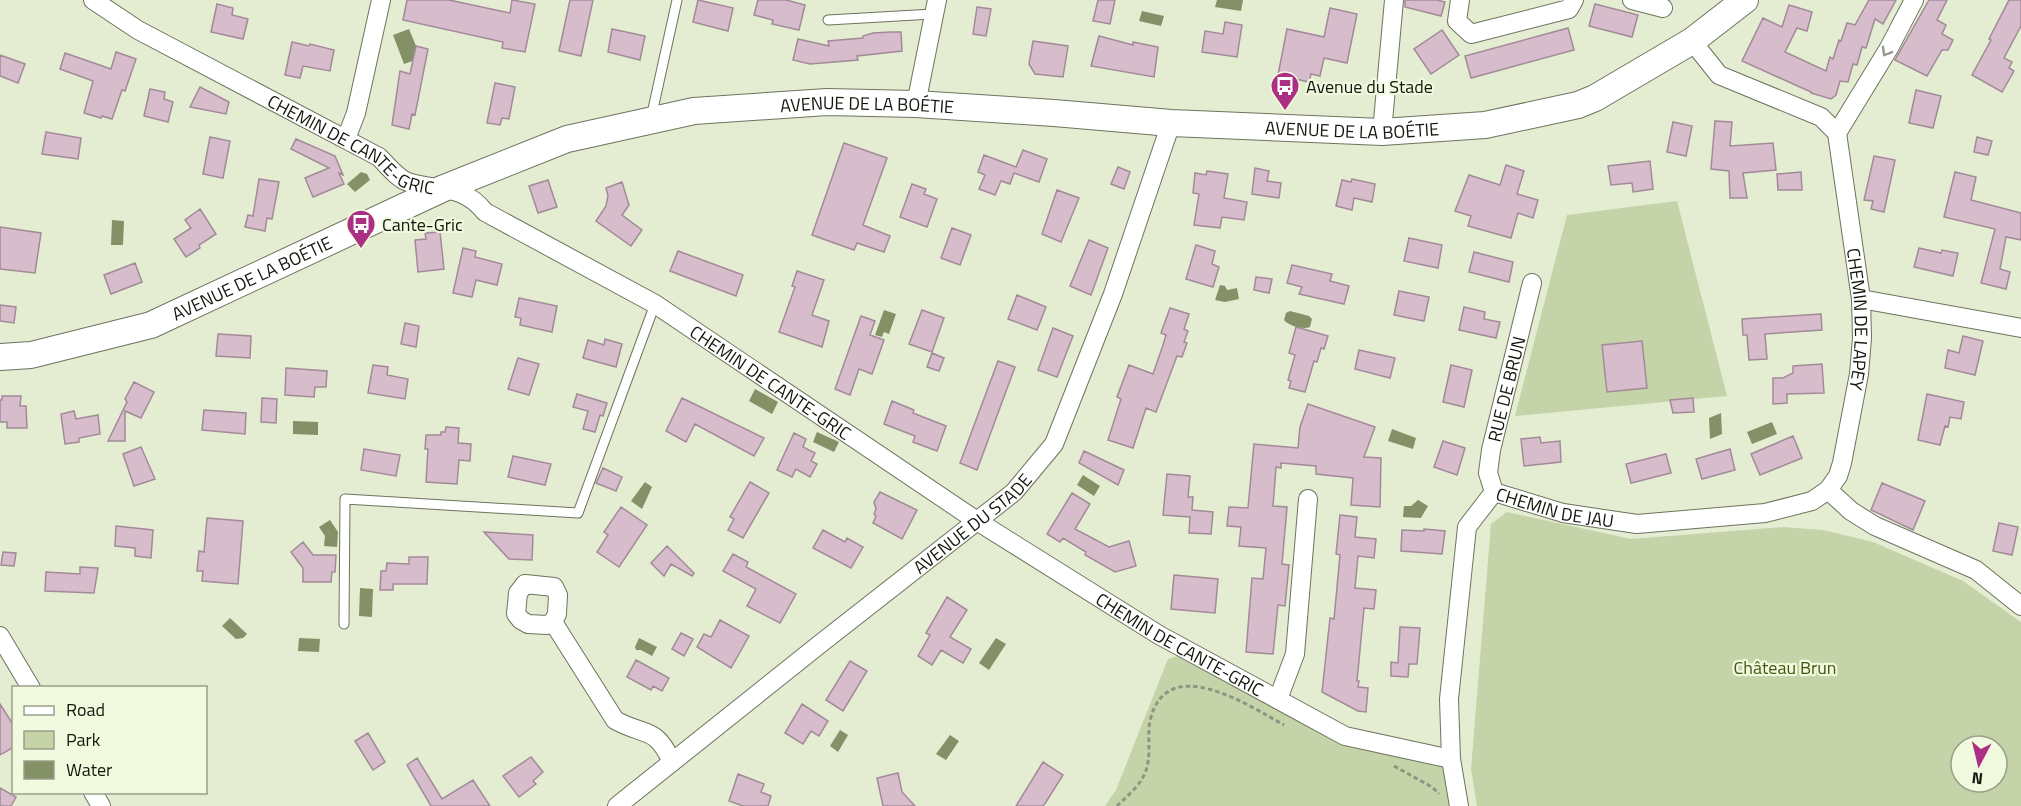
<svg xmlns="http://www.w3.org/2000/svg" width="2021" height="806" font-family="'Titillium Web',sans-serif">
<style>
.green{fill:#c5d3a8;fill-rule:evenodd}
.water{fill:#849167}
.building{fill:#d7bdcc;stroke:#a28a98;stroke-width:1.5}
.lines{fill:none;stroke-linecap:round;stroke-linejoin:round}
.lane-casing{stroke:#6d745e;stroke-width:11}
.street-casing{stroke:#6d745e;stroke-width:20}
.secondary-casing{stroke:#6d745e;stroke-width:28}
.path{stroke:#909582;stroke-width:3;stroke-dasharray:4.5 3;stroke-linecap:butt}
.lane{stroke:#fff;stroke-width:9}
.street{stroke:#fff;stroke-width:18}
.secondary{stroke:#fff;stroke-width:26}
.oneway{stroke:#959692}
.labels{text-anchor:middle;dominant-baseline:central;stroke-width:4.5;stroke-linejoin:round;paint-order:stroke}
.poi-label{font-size:18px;fill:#14160d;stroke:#f1fadf;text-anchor:start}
.street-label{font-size:18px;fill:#14160d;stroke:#f1fadf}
.park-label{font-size:18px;fill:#455511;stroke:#f1fadf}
</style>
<rect width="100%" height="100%" fill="#e4ecd2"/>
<path class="green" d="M1677,201L1727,396L1515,416L1567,215Z
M1507,512L1631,539L1783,527L1823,530L1873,542L1963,581L2021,622V806H1477L1471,769L1491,524ZM1961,746H1997V782H1961Z
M1178,656L1347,740L1444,764L1450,806H1105L1116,790L1168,659Z"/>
<path class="water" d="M1217,0H1243L1241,11L1215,7Z
M1142,11L1164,16L1161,26L1139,21Z
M409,29L421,58L404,64L393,35Z
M361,172L367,174L370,180L355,192L347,184Z
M112,220L124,221L123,245H111Z
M1220,285L1225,286L1227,290L1237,288L1239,299L1225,302L1215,300Z
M884,310L896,314L889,334L884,332L882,337L875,335Z
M1290,311L1309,316L1312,319L1310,327C1303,330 1289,326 1284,320L1286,313Z
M755,389L778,402L772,414L749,401Z
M1721,413L1722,434L1710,439L1709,418Z
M293,421L318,422V435L293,434Z
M1772,422L1777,434L1752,444L1747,432Z
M1392,429L1416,438L1413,449L1388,441Z
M817,432L839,442L834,452L813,442Z
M1083,475L1100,486L1094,496L1077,485Z
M645,482L652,487L642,509L631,501Z
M1418,500L1428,506L1421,518L1403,517L1404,506H1411Z
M330,520L338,532L337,547L324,546L325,536L319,527Z
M360,588L373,589L372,617L359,616Z
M230,618L247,634L243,638L236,639L222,626Z
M299,638L320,639L319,652L298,651Z
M639,638L657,647L652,656L641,650H636L635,647Z
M996,638L1006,644L989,670L979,663Z
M840,730L848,735L838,752L830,746Z
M950,735L959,741L946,760L936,754Z"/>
<path class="building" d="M407,0H449L510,13L512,0L535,4L525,52L502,48L503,42L403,20Z
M570,0H593L581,56L559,51Z
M698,0L733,8L728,31L693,22Z
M758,0H786L805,5L799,30L772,24L773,20L754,15Z
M1098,0H1115L1110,24L1093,21Z
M1405,0H1437L1445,2L1441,16L1405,7Z
M1869,0H1896L1883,24L1875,19L1866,48L1862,47L1857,65L1853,64L1848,82L1840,81L1836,95L1831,99L1811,93V92L1742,61L1763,18L1782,27L1789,5L1812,12L1807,31L1797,28L1785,52L1826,71L1830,57L1833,59L1839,40L1841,41L1847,23L1855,25Z
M1929,0H1947L1937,20L1946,25L1942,34L1953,40L1948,50H1942L1927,76L1895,60Z
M2009,0H2021V26L2004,58L2012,62L2009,68L2014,71L2002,92L1972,75L1991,40L1989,39Z
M217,4L233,8L232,15L248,19L243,39L211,32Z
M1595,4L1638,15L1632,37L1589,26Z
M977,7L991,9L986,36L973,34Z
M1330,8L1357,14L1347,63L1324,58L1320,76L1311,74L1309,82L1278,75L1287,29L1324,37Z
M1225,22L1242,25L1237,57L1202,52L1205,31L1223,34Z
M1568,28L1574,50L1471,78L1465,56Z
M612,29L645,36L640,60L608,52Z
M1442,30L1459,55L1431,74L1414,49Z
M891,32H901L902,51L857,56L858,60L810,64L793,60L798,39L829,46L828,41L863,38V36L873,33Z
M1099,36L1133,45V42L1158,47L1154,77L1091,66Z
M1033,41L1068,46L1063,77L1035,74L1029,64Z
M292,42L309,46L310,44L334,50L330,71L303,66L300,78L285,75Z
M416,46L428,49L415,115L412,114L409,129L392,125L400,71L410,74Z
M116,52L136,59L125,91L122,90L112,119L102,116L101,118L84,113L93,81L60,69L65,53L111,69Z
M0,55L25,64L18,83L0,76Z
M495,83L515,87L509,119L502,118L500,125L487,123Z
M200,87L229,102L226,114L190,107Z
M150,89L165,92L164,99L173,102L168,122L144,116Z
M1916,90L1941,96L1933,128L1909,123Z
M1715,121L1732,122L1730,146L1773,143L1776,170L1743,173L1747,198H1730L1729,171L1711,169Z
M1673,122L1692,126L1686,156L1667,152Z
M46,132L81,138L78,159L42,154Z
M210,137L230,141L223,178L203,174Z
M1977,137L1992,141L1988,155L1974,152Z
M296,139L335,156L343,175L339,173L344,184L313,197L305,178L329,168L291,149Z
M844,143L887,158L863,225L890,236L884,252L857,243L854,250L812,235Z
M1023,150L1047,159L1039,182L1014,173L1010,184L1001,181L995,195L979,189L985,175L978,172L984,155L1016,167Z
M1874,156L1895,160L1884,212L1871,209L1873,201L1864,200Z
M1650,161L1653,189L1633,192L1632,183L1611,185L1608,166Z
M1506,165L1524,171L1517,194L1538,200L1533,218L1518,213L1511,238L1468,226L1471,216L1455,211L1469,175L1500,185Z
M1118,167L1130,172L1124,189L1111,184Z
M1255,168L1269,171L1267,181L1281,183L1279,198L1252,194Z
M1207,171L1228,174L1224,198L1247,202L1244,220L1222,217L1220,228L1194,225L1199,194L1193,193L1195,173L1206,175Z
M1801,172L1802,190H1778L1777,174Z
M1955,172L1976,177L1971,200L2021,213V240L2006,237L2000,269L2010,272L2006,289L1981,283L1995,229L1944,217Z
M259,179L279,182L272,219L267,218L265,231L245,227L248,215L253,216Z
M1352,179L1375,184L1372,202L1354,198L1352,210L1336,206L1342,180L1351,182Z
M548,180L557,207L538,213L529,186Z
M622,182L629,205L622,215L642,230L631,246L596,221L606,206L608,196L606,188Z
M912,184L926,189L924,194L937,199L927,227L900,217Z
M1057,190L1079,198L1061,242L1042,234Z
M200,209L216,234L199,245L200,248L186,257L174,239L191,228L185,220Z
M0,227L41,233L35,273L0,269Z
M952,228L971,235L960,265L941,258Z
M440,232L444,269L418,272L415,240L426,239L425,233Z
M1409,238L1442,245L1438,268L1404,261Z
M1089,240L1108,248L1091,295L1070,286Z
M1196,245L1215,251L1212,264L1219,267L1213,287L1186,279Z
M463,248L476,251L475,257L502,264L497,285L476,280L472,297L453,293Z
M1919,248L1941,253L1942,250L1958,253L1953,276L1914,267Z
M678,251L743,275L736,296L670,271Z
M1474,252L1513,262L1509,282L1469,272Z
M135,263L142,282L111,294L104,275Z
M1292,265L1332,274L1330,281L1349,286L1344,304L1299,294L1302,287L1287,283Z
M797,271L824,280L812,315L829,321L822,347L779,332L795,287L792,286Z
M1256,277L1272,279L1269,293L1254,290Z
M1399,291L1429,297L1424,321L1394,315Z
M1017,295L1046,307L1037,330L1008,319Z
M519,298L557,306L552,332L520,325L521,318L515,317Z
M0,305L16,307L14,323L0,321Z
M1464,307L1485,312L1484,319L1500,322L1496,338L1459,330Z
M1170,308L1189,314L1184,329L1188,331L1184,342L1187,343L1182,357L1177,356L1156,412L1146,408L1133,448L1108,440L1121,399L1117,397L1129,365L1153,374L1163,345L1166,335L1161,333Z
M922,310L944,318L932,352L909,344Z
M1821,314L1822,330L1765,334L1767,359L1749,360L1747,335H1743L1742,319Z
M861,316L875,321L870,335L884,340L872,374L859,369L850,395L835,389Z
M405,323L419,326L416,347L401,344Z
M1296,327L1328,336L1324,349L1321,348L1317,362L1314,361L1305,392L1289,388L1291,381L1288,380L1295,355L1289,353Z
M1053,328L1073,336L1057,377L1038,370Z
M218,334L251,336L250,358L216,356Z
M1963,336L1983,341L1975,375L1945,368L1948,350L1959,353Z
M605,339L622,344L616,367L583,358L588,340L604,345Z
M1642,341L1647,388L1607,392L1602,345Z
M1359,350L1395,358L1390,378L1355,369Z
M932,353L944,358L939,371L927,367Z
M518,358L539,364L529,395L508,389Z
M998,361L1015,367L977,470L960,463Z
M1822,364L1824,393L1787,394V403L1773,404V378H1783L1793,373V366Z
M373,365L388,367L387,375L408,379L405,399L368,393Z
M1451,365L1472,370L1464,407L1443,402Z
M286,368L327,371L326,387H315L314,397L285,395Z
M134,382L154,392L141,418L125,411V441H108L127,402L125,399Z
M577,394L607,403L603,416L600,415L595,432L583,429L588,411L573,407Z
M1927,394L1964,402L1961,419L1950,417L1948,427L1945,426L1940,445L1918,440Z
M2,396H21L20,406H26L27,428H7V422H0V400H2Z
M262,398L277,399L276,423L261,422Z
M682,398L764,438L754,456L695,424L686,442L666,431Z
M1693,398L1694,412L1673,413L1670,400Z
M892,401L914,410L913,413L946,426L937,451L913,442L915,436L884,424Z
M1308,404L1375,427L1364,457L1381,458L1380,507L1351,505L1353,478L1316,474V466L1281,463V468L1276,467L1273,506L1287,507L1282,564L1289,565L1285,606L1278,605L1273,654L1246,652L1252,578L1263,579L1266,548L1239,546L1241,527L1227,526L1229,507L1248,508L1254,444L1298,448L1300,427Z
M204,410L246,413L245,434L202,430Z
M74,411L76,419L98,415L100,434L79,438V442L65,444L61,414Z
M446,427L459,428L458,443L471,444L470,461L459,460L457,484L426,482L428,449H425L426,435H441V432H445Z
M794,433L806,439L803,447L815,453L811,461L817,464L810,477L796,469L792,477L777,470Z
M1793,436L1802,458L1760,475L1751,454Z
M1540,437L1541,443L1560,441L1561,462L1524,466L1521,439Z
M1443,441L1465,448L1457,475L1434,467Z
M141,447L155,479L134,486L123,454Z
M364,449L400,455L396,476L361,470Z
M1730,449L1735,470L1702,479L1696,459Z
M1084,451L1124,470L1118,485L1079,463Z
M1666,454L1671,473L1631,483L1626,464Z
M513,456L551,464L545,485L508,477Z
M603,468L622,477L616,491L596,483Z
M1167,474L1190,476L1188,497H1193L1192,510L1213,512L1211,534L1189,533L1190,517L1163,515Z
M750,482L769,493L743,538L728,530L734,519L730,517Z
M1882,483L1925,501L1913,530L1871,510Z
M880,492L917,510L902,539L873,523L876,516L874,514L876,509L874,502Z
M1072,493L1090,504L1075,529L1109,547L1129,541L1136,566L1115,572L1085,555L1086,552L1063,538L1060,542L1047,534Z
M621,507L647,525L619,567L597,552L608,535L604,532Z
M1340,515L1357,517L1355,537L1376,539L1374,558L1358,556L1355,588L1376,590L1374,609L1364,608L1357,681H1359L1358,687L1368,688L1366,712L1358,711L1322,692L1330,618L1334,619L1340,555L1336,554Z
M207,518L243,521L238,584L202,581L203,571H197L199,551L204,552Z
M1999,523L2018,527L2012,555L1993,551Z
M116,526L153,530L151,558L135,556V548L115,546Z
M1424,529L1445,531L1442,554L1401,551L1402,530L1424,531Z
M823,530L845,542L847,538L863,547L851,568L813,548Z
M484,532L533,535L532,560L509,559Z
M303,542L313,555H336L335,572H332L331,582H303V568L291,552Z
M667,546L694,573L692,576L671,564L664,576L651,563Z
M3,552L16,553L14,566L1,565Z
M733,554L748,562L746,567L796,594L780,623L747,606L756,589L723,571Z
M409,557H428L427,584H393V590H380L381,571H386L387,563L409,564Z
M80,567L98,568L94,593L45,591L46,572L80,574Z
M1174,575L1218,579L1215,613L1171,609Z
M947,597L967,610L950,637L971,649L963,663L941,650L932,665L918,656L930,635L926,633Z
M720,620L749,636L731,668L697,647L704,634L711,637Z
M1400,627L1420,628L1417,664H1409L1408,677L1391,676V662L1398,663Z
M681,633L693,639L684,656L672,649Z
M636,660L669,678L662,691L653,686L651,690L627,677Z
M850,661L867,671L843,711L826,700Z
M0,704L14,726V747L0,755Z
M802,704L828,721L819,736L811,731L803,744L785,733Z
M368,733L385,762L373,770L355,741Z
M531,757L543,772L533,781L536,784L519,797L503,776Z
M417,758L442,799L473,780L490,806H431L407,765Z
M1043,762L1063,775L1046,802L1043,806H1016Z
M898,773L902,792L915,806H883L877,778Z
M738,774L764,784L761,792L771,796L768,806H743L729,801Z
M0,788L16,797L11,806H0Z"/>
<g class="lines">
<g class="lane-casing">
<path id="lane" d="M828,20L933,14
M651,118L677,0
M344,624L345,499L578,513L655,304"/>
</g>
<g class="street-casing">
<g id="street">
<path id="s1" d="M93,0L138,30L379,157C387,165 398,179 408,182C438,192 462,183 485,212L655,304L977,521L1159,635L1345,736L1451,759"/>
<path d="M1460,0L1457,21L1471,34L1569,9L1574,0"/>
<path d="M1632,0L1663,8"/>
<path id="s2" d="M1692,41L1719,75L1821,117L1837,133L1861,299L1862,338L1859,374L1842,463L1838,476L1828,490L1851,511L1875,526L1976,570L2021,606"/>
<path d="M916,104L937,0"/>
<path d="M1382,132L1394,0"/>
<path d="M1837,133L1889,48L1914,0"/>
<path d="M346,139L356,113L381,0"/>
<path d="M1861,299L2021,328"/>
<path id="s3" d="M1494,492L1488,473L1491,450L1532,283"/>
<path d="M525,584L554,587L558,595L557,614L553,622L547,625L528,624L521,620L516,614L518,593Z"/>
<path d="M553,622L615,720C645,737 655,725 672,762"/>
<path d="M0,636L31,688"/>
<path d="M1278,699L1295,654L1308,499"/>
<path d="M93,792L101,806"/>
<path id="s4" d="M617,806L820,644L1014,492L1054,444L1113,294L1171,123"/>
<path id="s5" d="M1459,806L1451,759L1449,699L1467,527L1494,492L1563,513L1637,524L1765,513L1812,501L1828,490"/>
</g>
</g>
<g class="secondary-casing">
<g id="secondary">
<path id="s6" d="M0,357L31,355L151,325L444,188L567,139L694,111L827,102L916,104L1054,113L1171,123L1382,132L1485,125L1578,105L1595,98L1692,41L1745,0"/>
</g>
</g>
<path class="path" d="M1394,766L1432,787L1439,794
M1117,806C1128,795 1143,784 1147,767C1151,752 1147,736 1150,721C1166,651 1248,705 1284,725"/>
<use href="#lane" class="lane"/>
<use href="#street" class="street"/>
<use href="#secondary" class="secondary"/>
</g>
<defs><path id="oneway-chevron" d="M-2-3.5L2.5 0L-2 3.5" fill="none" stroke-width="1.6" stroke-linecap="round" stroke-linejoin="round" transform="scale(1.5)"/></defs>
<use class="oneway" href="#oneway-chevron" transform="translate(1886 52) rotate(120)"/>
<defs>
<g id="bus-pin" transform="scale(1.5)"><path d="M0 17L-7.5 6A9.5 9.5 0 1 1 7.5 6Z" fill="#ab3084" stroke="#f1fadf"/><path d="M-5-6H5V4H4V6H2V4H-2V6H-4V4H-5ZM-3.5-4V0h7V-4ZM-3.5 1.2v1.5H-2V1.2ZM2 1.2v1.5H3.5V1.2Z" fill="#fff"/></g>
</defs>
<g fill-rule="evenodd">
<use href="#bus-pin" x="1285" y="86"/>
<use href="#bus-pin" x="361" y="224"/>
</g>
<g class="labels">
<g class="poi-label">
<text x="1306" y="86">Avenue du Stade</text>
<text x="382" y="224">Cante-Gric</text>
</g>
<g class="street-label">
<text stroke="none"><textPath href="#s6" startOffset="914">AVENUE DE LA BOÉTIE</textPath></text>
<text stroke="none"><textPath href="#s6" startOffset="1400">AVENUE DE LA BOÉTIE</textPath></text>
<text stroke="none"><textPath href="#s1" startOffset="297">CHEMIN DE CANTE-GRIC</textPath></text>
<text stroke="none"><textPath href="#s6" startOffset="266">AVENUE DE LA BOÉTIE</textPath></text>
<text stroke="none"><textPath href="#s2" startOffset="364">CHEMIN DE LAPEY</textPath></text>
<text stroke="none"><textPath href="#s1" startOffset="783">CHEMIN DE CANTE-GRIC</textPath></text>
<text stroke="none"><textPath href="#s3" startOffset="106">RUE DE BRUN</textPath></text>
<text stroke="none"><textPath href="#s5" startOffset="388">CHEMIN DE JAU</textPath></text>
<text stroke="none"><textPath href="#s4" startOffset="454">AVENUE DU STADE</textPath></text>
<text stroke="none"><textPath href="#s1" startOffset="1269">CHEMIN DE CANTE-GRIC</textPath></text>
</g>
<g class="park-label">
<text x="1785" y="667">Château Brun</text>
</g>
</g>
<rect x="12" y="686" width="195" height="108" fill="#f1fadf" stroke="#999f8b" stroke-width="1.5"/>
<rect x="24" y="706" width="30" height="9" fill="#ffffff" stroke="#999f8b" stroke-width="1.5"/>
<text x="66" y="716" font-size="18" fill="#14160d">Road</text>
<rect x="24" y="731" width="30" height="18" fill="#c5d3a8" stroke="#999f8b" stroke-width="1.5"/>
<text x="66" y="746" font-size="18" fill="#14160d">Park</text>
<rect x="24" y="761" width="30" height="18" fill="#849167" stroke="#999f8b" stroke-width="1.5"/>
<text x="66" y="776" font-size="18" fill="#14160d">Water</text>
<g transform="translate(1979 764) rotate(187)"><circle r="28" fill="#f1fadf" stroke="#999f8b" stroke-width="1.5"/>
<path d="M0-4.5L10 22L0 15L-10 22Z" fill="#ab3084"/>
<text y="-9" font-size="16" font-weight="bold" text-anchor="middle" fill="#14160d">N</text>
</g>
</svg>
